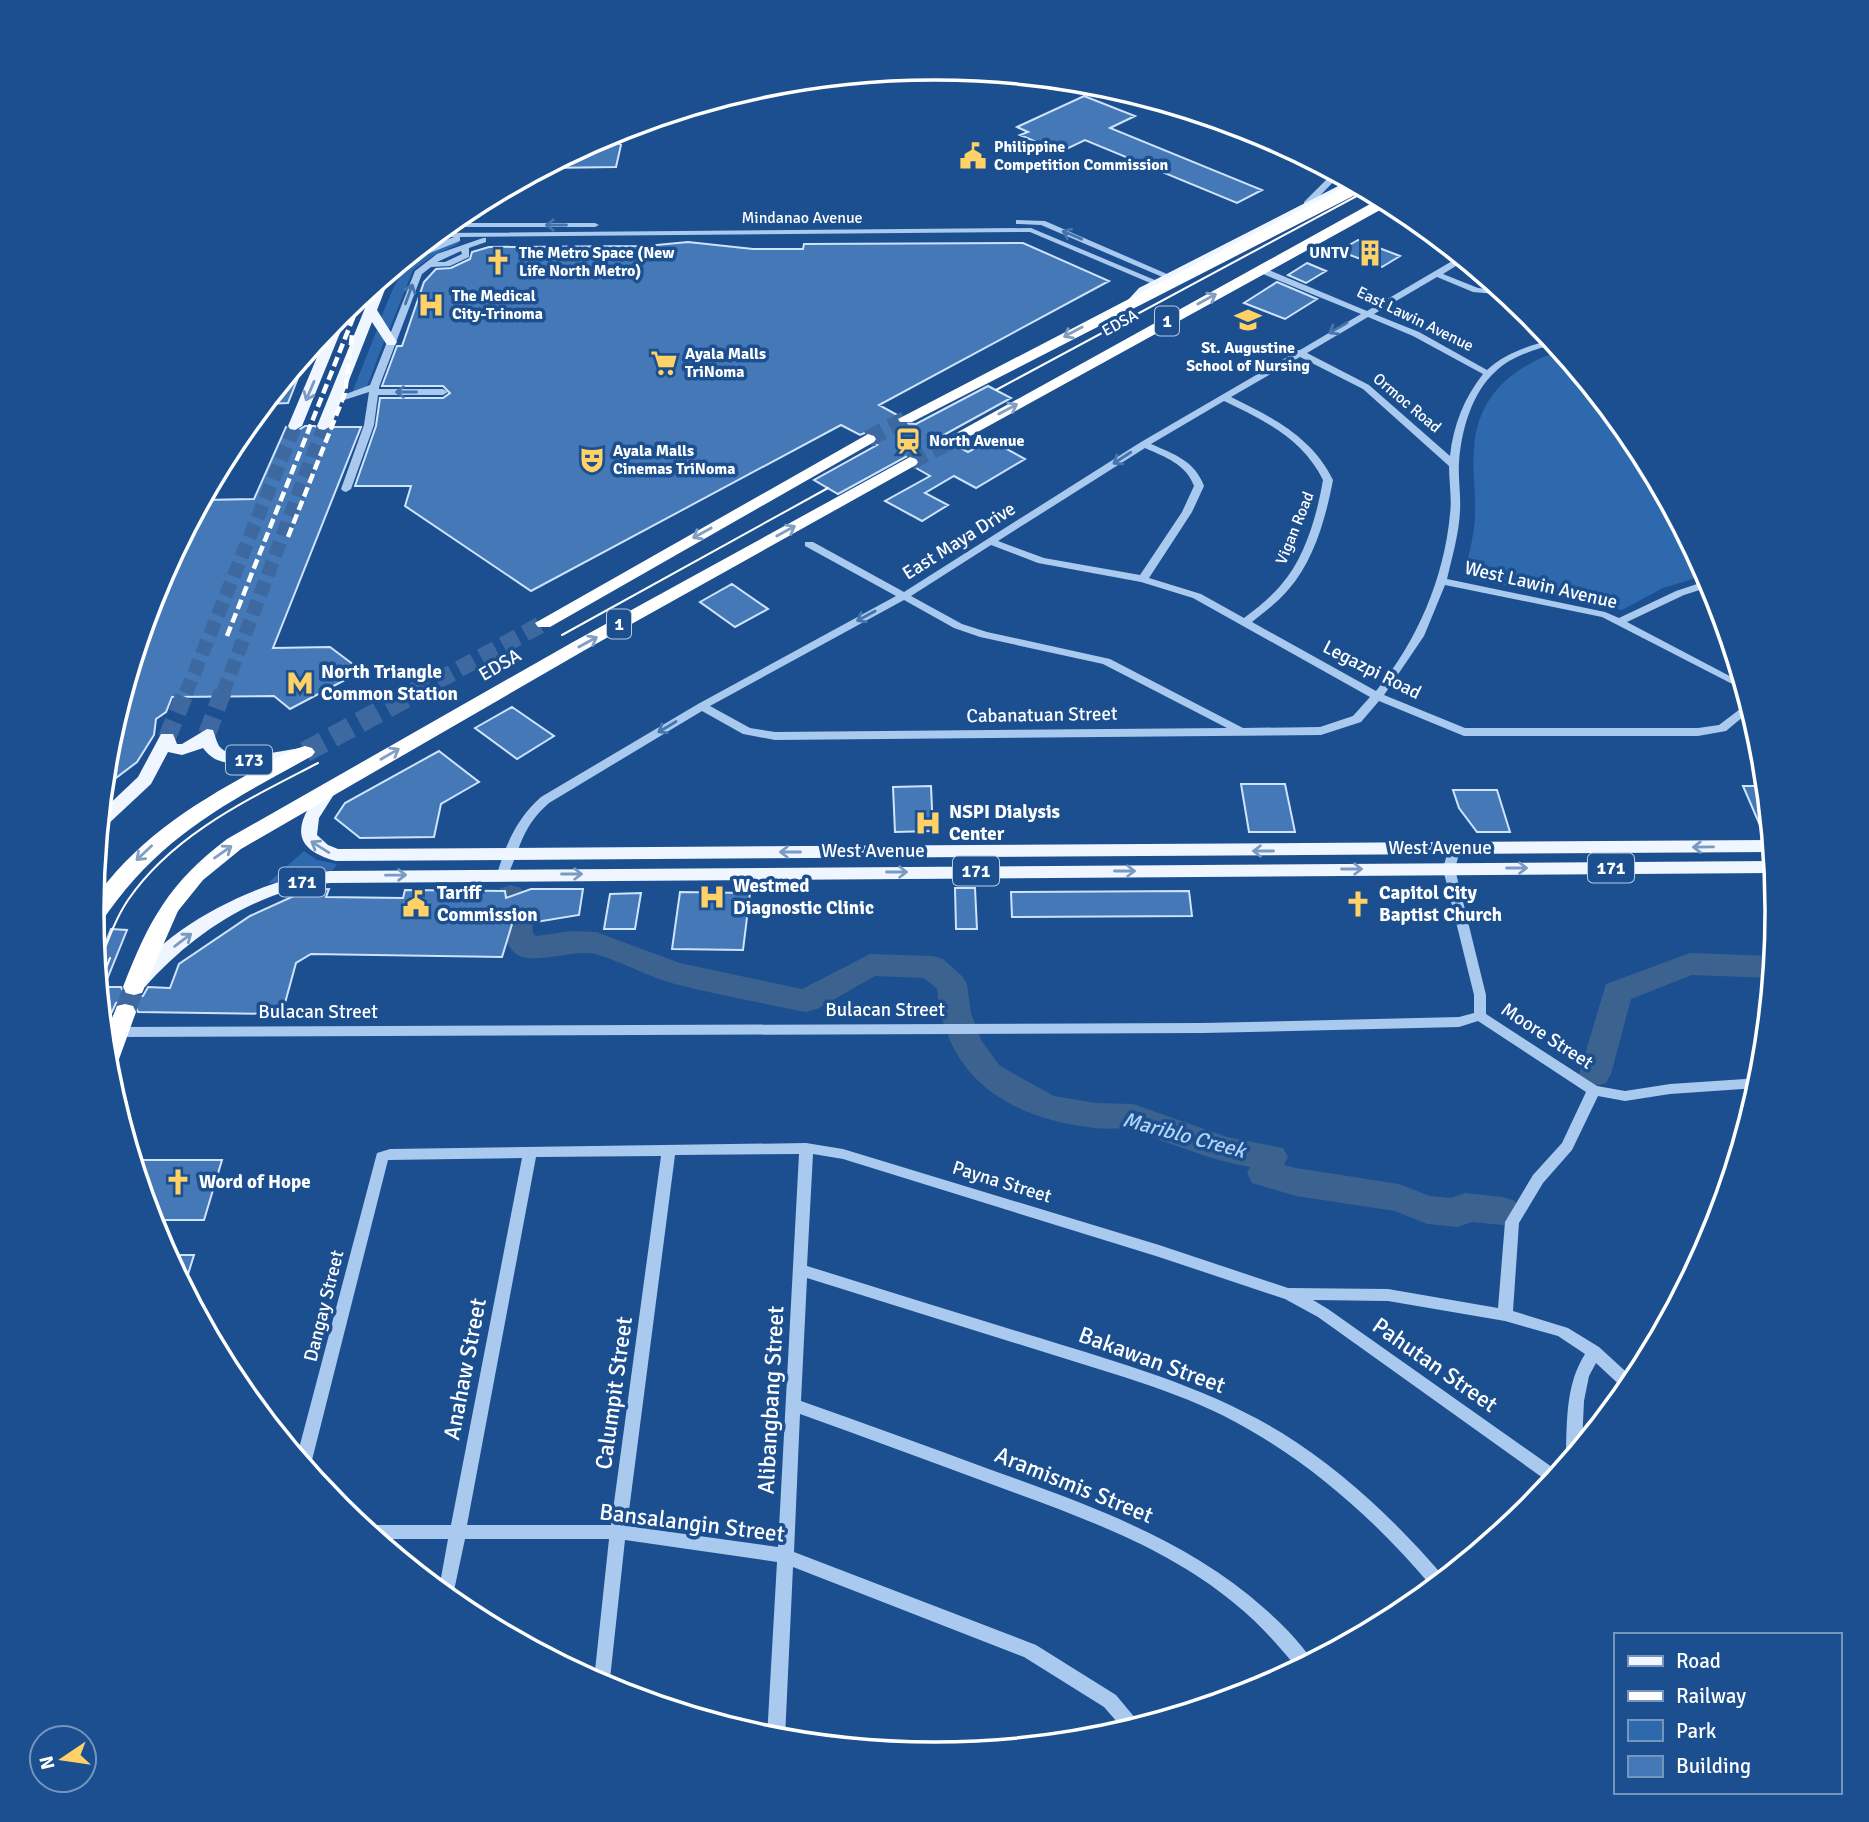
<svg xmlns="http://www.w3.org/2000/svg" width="1869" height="1822" font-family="Signika,sans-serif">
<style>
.green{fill:#2e69ad}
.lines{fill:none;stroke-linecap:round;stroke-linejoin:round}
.river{fill:#3c6290;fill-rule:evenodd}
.building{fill:#4478b7;stroke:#cfe3fa;stroke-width:2}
.major-tunnel-far1{stroke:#3d69a0;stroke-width:14;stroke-dasharray:14 7;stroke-linecap:butt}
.major-tunnel{stroke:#3d69a0;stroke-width:18;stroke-dasharray:18 9;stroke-linecap:butt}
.highway-tunnel-far1{stroke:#3d69a0;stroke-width:17;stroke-dasharray:17 8;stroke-linecap:butt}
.highway-tunnel{stroke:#3d69a0;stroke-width:21;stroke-dasharray:21 10;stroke-linecap:butt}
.minor{fill:#a9c9ee;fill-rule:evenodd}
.major{fill:#f0f6ff;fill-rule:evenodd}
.highway{fill:#fff;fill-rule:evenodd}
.tram{stroke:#fff;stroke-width:2}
.rail-far1{stroke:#fff;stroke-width:3.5;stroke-dasharray:8 3.5;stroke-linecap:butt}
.rail{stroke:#fff;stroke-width:4.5;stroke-dasharray:10 4.5;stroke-linecap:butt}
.oneway{stroke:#4674ac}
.oneway2{stroke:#829ec1}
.oneway3{stroke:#7b9ac1}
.labels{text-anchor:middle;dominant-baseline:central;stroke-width:7;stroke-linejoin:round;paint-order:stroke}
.far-poi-label{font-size:16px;font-weight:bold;fill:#fff;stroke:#1b4f8f;text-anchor:start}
.far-street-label{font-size:16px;fill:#fff;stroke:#1b4f8f}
.shield{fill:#1b4f8f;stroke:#bbcadd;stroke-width:2}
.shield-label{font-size:18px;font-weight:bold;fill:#fff}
.street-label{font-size:19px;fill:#fff;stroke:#1b4f8f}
.poi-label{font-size:19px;font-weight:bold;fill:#fff;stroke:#1b4f8f;text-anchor:start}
.water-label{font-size:21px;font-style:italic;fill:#b5d3f5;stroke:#1b4f8f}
.near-street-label{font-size:23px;fill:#fff;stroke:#1b4f8f}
.rim{fill:none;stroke:#fff;stroke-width:3.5}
</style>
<rect width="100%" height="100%" fill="#1b4f8f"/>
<path class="green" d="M457,242L460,243L431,257L413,270L388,333L380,321C401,268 401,263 457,242Z
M378,327L385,339L366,389L352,393Z
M1560,351L1635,443L1706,575L1663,588L1622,610L1464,577C1468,556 1475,534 1475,513C1476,492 1472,470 1474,449C1477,396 1513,366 1560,351Z
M304,851L317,860L337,864L333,870C317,872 279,885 268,883Z"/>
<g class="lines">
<path class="river" d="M511,885L521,888L531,908L533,933L536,936L572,931L596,932L680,963L802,989L870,954L932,956L943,959L963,977L967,985L971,1013L981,1040L1000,1066L1054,1096L1096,1103L1133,1104L1227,1137L1283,1148L1288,1157L1284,1165L1296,1168L1399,1184L1430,1196L1451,1198L1465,1193L1503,1197L1515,1201L1520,1211L1515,1221L1503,1225L1472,1222L1458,1227L1427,1224L1395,1211L1296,1196L1252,1183L1247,1173L1250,1167C1219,1162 1192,1151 1162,1141C1153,1137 1142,1132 1132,1130C1120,1127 1107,1130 1094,1128C1010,1118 946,1080 937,989L924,978L875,976L817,1009L806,1012C762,1003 718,995 675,984C647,977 622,961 595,954C573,949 532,966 516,954C498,938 504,916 496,895L501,888Z
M1690,953L1773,956L1771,978L1692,975L1631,999L1611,1074L1606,1083L1595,1086L1584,1083L1579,1074L1606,984Z"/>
</g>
<path class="building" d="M1084,96L1135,116L1110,128L1262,190L1237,203L1085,140L1060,152L1020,135L1028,132L1017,127Z
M618,131L615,141L621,145L616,167L546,168Z
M1358,240L1400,256L1382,267L1339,251Z
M688,242L753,249H803L804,244L1023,243L1109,281L879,405L899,416L895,418L898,423L916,424L988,386L1011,398L940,437L938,443L947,449L957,446L968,452L990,440L1025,459L976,488L954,476L925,493L948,505L922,521L885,501L930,476L916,468L920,463L917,457L909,455L838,494L814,480L877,445L875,444L878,438L875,434L867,432L860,435L841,425L531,591L405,506L411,486H355L376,426L380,398H443L450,393L443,386H382L397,346H402L424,282L436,269L451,268L470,259L472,252L489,247L646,246Z
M1307,263L1326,271L1306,283L1288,275Z
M1277,282L1317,299L1285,319L1244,303Z
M303,359L305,360L288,403L266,404Z
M305,426H315L323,433L334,427H361L273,648L330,647L362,671L290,709L274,696L172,697L166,712L156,719L154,735L137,762L104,787L108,746L156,588L203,500L254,499L286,427L294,433Z
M732,584L768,609L735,627L700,602Z
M512,707L554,736L517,759L475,728Z
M439,751L479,782L441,804L434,837L360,838L335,818L345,803Z
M1241,784H1285L1295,832H1249Z
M931,786L933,831L895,832L893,787Z
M1743,786H1765L1770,837H1765Z
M1453,790H1497L1510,832H1477L1459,808Z
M955,888H975L977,929H956Z
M329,889L326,897L403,898L405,890L505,891L506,898L531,889H583L579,915L536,922L517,908L502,957L311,954L296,963L282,1014L138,1012L135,1005L126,1001L116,1003L112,1012H102L97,964L111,929L127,930L104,987H121L125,996L135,998L143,996L148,987L170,988L179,964L250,916L307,890Z
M1189,891L1192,916L1012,917L1011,892Z
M680,892L750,893L743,950L672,949Z
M641,893L635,929H604L610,894Z
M134,1160H222L204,1220H152Z
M167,1255H194L184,1287L174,1268Z"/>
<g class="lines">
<path class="major-tunnel-far1" d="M186,693L295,426
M223,693L324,426"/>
<path class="major-tunnel" d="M207,734L223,691
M167,738L186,691"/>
<path class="highway-tunnel-far1" d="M868,439L906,419
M910,462L948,442
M415,693L544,623"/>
<path class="highway-tunnel" d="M305,752L418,691
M125,1012L134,987"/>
<path class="minor" d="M955,70L991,74H992L988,76L958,73Z
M1333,173L1339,176L1310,206H1304V202Z
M1016,220L1045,221L1174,277L1167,279L1041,225L1019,224H1016Z
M451,223H595L599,225L595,227H446Z
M1031,228L1162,283L1155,285L1030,232L460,237V241L420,257L385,284L378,283L414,253L454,237H434L439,233Z
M483,238H486V242L469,248V257L450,266L431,267L422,274L379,387V389H443L448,392L443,395H378L374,425L351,489L346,492L343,491L341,489L364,425L369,392L335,403L330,400L370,385L415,271L437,254ZM461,251L462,254L445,262H437Z
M1459,257L1464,261L1443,274L1478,288L1495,290V294L1473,292L1437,277L1374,314L1419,332L1487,370C1505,353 1528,346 1551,340L1554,344C1534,350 1512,356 1496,371C1472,392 1461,431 1459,463C1458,479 1461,495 1460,511C1459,534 1452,557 1447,579L1605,612L1619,618L1676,591L1709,580L1712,586L1684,595L1627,622L1741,682L1744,690L1602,617L1445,585L1424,636L1384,695L1465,728H1698L1719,725L1748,703L1750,711L1726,731L1698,736H1464L1379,701L1361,722L1321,735L775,740L743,734L702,711L549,803C521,828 522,845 507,877H499L497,874C506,844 517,818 541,797L698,704L896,596L805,546V542H813L904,592L1141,442L1294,353L1295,350H1300L1361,314L1258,272V268H1264L1367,311ZM1368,317L1413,336L1483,374C1464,398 1453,426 1450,456L1369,385L1307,353ZM1300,357L1363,389L1449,466C1449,482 1452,498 1450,514C1444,579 1417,641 1376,691L1252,622C1264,612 1278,602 1288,590C1314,561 1326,517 1333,480C1312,437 1272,417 1231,397ZM1224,401C1264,420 1303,439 1323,480C1317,515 1305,558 1281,585C1270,598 1257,608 1244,618L1201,594L1149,578L1192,512L1204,486C1195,461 1174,454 1151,444ZM1145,448C1165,457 1186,464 1194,486L1182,512L1140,575L1044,558L998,541ZM991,545L1038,563L1141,582L1193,598L1370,697L1353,716L1320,727L1243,728L1110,659L987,632L962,624L911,596ZM904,600L954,628L980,637L1103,664L1227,728L775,732L750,728L710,706Z
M1454,846L1460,850L1455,869L1486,995V1014L1597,1086L1625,1091L1670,1084L1760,1078L1757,1088L1670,1094L1625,1101L1598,1096L1572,1150L1543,1183L1519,1223L1513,1311L1568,1328L1599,1347L1635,1380L1625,1390L1596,1363L1589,1376L1584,1401L1582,1444L1570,1459L1566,1453C1567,1419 1566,1384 1585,1354L1558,1336L1505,1321L1388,1301L1313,1300L1328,1309L1559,1472L1550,1483L1318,1317L1285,1299L1159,1257L843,1159L813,1154L807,1266C885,1290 963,1315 1040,1338C1123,1364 1207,1387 1282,1433C1343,1471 1397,1522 1444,1577L1432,1587C1374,1518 1305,1457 1224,1416C1192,1400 1158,1388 1124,1377L807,1278L801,1401C863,1423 925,1445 986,1468C1085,1504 1186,1538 1265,1609C1282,1624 1299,1641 1312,1660L1297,1668C1278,1645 1258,1622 1234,1603C1164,1545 1075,1515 991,1484C927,1460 864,1437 800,1414L794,1552L1036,1645L1116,1695L1141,1725L1124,1730L1104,1707L1024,1657L793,1567L785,1738L767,1737L777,1562L625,1540L609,1688L594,1680L609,1539H465L452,1600L439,1589L448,1539H378L363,1527L369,1525H451L522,1158L388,1160L311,1464L308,1469L297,1456L377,1153L390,1149L806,1143L843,1149L1159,1245L1288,1288L1388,1289L1498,1308L1505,1222L1533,1175L1562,1143L1586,1092L1478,1021L1459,1027L1203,1033L118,1037L113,1035L112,1032L113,1029L118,1027L1203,1023L1459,1017L1474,1013V995L1443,869L1448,850ZM799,1154L778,1547L627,1526L675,1155ZM661,1156L611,1525H467L536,1157Z"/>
<path class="major" d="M1348,181L1356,185L1147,294L1138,303L1128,300L1139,288Z
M386,276L389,279L377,310L397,342L395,345H387L372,322L331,426L324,430L319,429L317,426L374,286Z
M347,308L349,311L302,426L295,430L290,429L288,426L331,324Z
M207,729L213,730C215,735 216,741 219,746C231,763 282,751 300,748L308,753C295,768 233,768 215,759C210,756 206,752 203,748L182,755L168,752L151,784L106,826L100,828L102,811L138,777L161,734H173L177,744H182Z
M330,783L338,788L319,818L317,835L328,845L338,849L1770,840L1771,852L336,861C283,846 300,818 324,784Z
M1772,861L1773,873L330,883C258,889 192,934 145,987H133L130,982C162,926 268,876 330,871Z"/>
<path class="highway" d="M1352,183L1362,189L1359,193L912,422H900L898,419Z
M1381,198L1391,204L954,445L948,447L940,442Z
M868,434L874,436L876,439L874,442L550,627H538L535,623Z
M910,457L916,459L918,462L916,465L585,650L241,849L203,880L178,911L142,993L134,995L126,993L123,987C149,920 169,883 227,839L573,642Z
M305,746L312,748L315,752L312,756C223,805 158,837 100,924L93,926L92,903C132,843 190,806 252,772C269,763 287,751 305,746Z
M125,1004L133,1006L136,1012L118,1062L115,1068L107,1070L104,1038L117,1006Z"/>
<path class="tram" d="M996,390L1366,191
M562,635L828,488
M97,969C106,946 114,921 128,900C173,834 249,799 318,763
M99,987L110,958"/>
<path class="rail-far1" d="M359,305L362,296"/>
<path class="rail" d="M288,537L345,393L352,335
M227,636L359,303"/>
</g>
<defs><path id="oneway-shaft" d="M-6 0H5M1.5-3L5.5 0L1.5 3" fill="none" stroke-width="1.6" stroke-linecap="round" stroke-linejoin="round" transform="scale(1.75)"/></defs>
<g class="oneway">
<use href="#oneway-shaft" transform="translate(556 225) rotate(180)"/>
<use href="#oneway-shaft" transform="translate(1072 235) rotate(-157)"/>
<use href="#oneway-shaft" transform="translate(409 294) rotate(-70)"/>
<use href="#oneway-shaft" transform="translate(1338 328) rotate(150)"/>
<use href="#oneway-shaft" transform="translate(406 392) rotate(180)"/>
<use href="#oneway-shaft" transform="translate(1122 458) rotate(147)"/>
<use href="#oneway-shaft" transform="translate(866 616) rotate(151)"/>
<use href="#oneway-shaft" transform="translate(667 727) rotate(149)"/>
</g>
<g class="oneway2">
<use href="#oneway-shaft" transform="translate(1207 299) rotate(-29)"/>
<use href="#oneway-shaft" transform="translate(1073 332) rotate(152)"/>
<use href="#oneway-shaft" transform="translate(1008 409) rotate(-28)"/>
<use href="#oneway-shaft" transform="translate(786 531) rotate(-29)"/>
<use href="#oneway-shaft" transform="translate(702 533) rotate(151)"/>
<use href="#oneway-shaft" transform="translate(588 642) rotate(-29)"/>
<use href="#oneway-shaft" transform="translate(390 754) rotate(-30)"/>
<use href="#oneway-shaft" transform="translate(223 852) rotate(-35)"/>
<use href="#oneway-shaft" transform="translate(144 853) rotate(137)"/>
</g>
<g class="oneway3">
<use href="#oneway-shaft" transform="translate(310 391) rotate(113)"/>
<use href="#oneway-shaft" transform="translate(320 847) rotate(-148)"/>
<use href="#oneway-shaft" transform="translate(1703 847) rotate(179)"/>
<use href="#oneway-shaft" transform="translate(1263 851) rotate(180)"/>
<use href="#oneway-shaft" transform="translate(790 852) rotate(180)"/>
<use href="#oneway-shaft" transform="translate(1517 868)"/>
<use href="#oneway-shaft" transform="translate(1352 869)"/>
<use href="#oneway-shaft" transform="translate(1125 871)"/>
<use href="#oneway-shaft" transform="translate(897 872)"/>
<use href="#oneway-shaft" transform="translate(572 874)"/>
<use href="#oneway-shaft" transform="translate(396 875) rotate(-1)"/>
<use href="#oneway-shaft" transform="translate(183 940) rotate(-37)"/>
</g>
<defs>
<g id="civic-bare" transform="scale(2.1)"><path d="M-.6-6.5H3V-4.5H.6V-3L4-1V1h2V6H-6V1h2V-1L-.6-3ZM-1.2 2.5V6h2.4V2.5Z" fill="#ffd166" stroke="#1b4f8f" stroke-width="2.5" paint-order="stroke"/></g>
<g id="building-bare" transform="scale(2.1)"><path d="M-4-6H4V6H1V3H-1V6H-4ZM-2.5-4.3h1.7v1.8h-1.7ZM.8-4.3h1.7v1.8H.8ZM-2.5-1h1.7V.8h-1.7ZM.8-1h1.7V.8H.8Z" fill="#ffd166" stroke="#1b4f8f" stroke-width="2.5" paint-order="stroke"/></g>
<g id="church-bare" transform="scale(2.1)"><path d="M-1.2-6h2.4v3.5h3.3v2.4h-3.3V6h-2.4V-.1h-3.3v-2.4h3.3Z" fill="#ffd166" stroke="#1b4f8f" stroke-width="2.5" paint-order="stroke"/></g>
<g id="hospital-bare" transform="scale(2.1)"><path d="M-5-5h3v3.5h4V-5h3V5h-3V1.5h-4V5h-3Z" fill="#ffd166" stroke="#1b4f8f" stroke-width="2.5" paint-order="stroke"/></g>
<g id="school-bare" transform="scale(2.1)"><path d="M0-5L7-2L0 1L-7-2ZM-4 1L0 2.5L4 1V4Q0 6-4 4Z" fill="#ffd166" stroke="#1b4f8f" stroke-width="2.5" paint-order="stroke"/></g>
<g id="supermarket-bare" transform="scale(2.1)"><path d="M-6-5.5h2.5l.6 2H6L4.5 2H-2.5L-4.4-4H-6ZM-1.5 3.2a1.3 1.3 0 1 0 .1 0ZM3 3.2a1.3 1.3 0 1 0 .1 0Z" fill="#ffd166" stroke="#1b4f8f" stroke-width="2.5" paint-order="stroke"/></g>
<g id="station-bare" transform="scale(2.1)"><path d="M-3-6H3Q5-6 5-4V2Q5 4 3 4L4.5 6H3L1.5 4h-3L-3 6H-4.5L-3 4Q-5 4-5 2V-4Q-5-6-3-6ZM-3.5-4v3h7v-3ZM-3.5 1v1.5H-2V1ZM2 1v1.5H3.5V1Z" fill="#ffd166" stroke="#1b4f8f" stroke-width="2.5" paint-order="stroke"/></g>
<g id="theatre-bare" transform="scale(2.1)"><path d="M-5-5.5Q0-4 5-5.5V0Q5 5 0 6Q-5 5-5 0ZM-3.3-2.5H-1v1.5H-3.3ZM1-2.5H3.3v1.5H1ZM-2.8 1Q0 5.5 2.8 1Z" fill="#ffd166" stroke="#1b4f8f" stroke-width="2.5" paint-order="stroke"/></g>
<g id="metro-bare" transform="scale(2.1)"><path d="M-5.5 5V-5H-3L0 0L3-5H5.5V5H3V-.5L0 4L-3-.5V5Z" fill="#ffd166" stroke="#1b4f8f" stroke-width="2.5" paint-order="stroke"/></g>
</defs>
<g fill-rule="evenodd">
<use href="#civic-bare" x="973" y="156"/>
<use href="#building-bare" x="1370" y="253"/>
<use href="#church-bare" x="498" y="262"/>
<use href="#hospital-bare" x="431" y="305"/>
<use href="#school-bare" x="1248" y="320"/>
<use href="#supermarket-bare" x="664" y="363"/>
<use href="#station-bare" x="908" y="441"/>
<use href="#theatre-bare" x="592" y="460"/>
<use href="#metro-bare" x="300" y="683"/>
<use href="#hospital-bare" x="928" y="823"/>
<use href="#hospital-bare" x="712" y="897"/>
<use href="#civic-bare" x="416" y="904"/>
<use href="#church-bare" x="1358" y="904"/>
<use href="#church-bare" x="178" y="1182"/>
</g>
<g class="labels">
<g class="far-poi-label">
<text x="994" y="147">Philippine<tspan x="994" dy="18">Competition Commission</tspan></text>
<text x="519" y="253">The Metro Space (New<tspan x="519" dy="18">Life North Metro)</tspan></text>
<text x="1349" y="253" text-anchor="end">UNTV</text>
<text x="452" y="296">The Medical<tspan x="452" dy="18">City-Trinoma</tspan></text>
<text x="1248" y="348" text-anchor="middle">St. Augustine<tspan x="1248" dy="18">School of Nursing</tspan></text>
<text x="685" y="354">Ayala Malls<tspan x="685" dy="18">TriNoma</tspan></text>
<text x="929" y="441">North Avenue</text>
<text x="613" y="451">Ayala Malls<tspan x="613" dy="18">Cinemas TriNoma</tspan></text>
</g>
<g class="far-street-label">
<text x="802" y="218">Mindanao Avenue</text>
<text transform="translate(1415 319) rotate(26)">East Lawin Avenue</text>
<text transform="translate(1120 323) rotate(-29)">EDSA</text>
<text transform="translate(1407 403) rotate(40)">Ormoc Road</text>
<text transform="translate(1295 528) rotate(-68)">Vigan Road</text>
</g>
<g class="shield">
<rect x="1155" y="306.5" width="24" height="29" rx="5"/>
<rect x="607" y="609.5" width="24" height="29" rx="5"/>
<rect x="226" y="745.5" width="46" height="29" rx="5"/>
<rect x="1588" y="853.5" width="46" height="29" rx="5"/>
<rect x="953" y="856.5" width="46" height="29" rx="5"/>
<rect x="279" y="867.5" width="46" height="29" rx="5"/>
</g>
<g class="shield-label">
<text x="1167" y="321">1</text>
<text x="619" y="624">1</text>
<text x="249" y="760">173</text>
<text x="1611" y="868">171</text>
<text x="976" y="871">171</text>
<text x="302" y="882">171</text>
</g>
<g class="street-label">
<text transform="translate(959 541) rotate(-32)">East Maya Drive</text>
<text transform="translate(1541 585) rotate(13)">West Lawin Avenue</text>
<text transform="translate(500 665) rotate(-30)">EDSA</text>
<text transform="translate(1372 670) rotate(27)">Legazpi Road</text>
<text transform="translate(1042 715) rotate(-1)">Cabanatuan Street</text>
<text x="1440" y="848">West Avenue</text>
<text x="873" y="851">West Avenue</text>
<text x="885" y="1010">Bulacan Street</text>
<text x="318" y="1012">Bulacan Street</text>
<text transform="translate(1547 1036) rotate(33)">Moore Street</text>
<text transform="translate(1002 1182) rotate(17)">Payna Street</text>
<text transform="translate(324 1306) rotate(-76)">Dangay Street</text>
</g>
<g class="poi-label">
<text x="321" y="672">North Triangle<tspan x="321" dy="22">Common Station</tspan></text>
<text x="949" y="812">NSPI Dialysis<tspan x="949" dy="22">Center</tspan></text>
<text x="733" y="886">Westmed<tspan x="733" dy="22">Diagnostic Clinic</tspan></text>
<text x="437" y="893">Tariff<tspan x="437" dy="22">Commission</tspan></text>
<text x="1379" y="893">Capitol City<tspan x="1379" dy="22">Baptist Church</tspan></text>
<text x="199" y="1182">Word of Hope</text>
</g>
<g class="water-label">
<text transform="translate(1184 1135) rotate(15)">Mariblo Creek</text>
</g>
<g class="near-street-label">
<text transform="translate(1152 1360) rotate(20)">Bakawan Street</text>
<text transform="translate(1435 1365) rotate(35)">Pahutan Street</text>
<text transform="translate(465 1369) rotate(-79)">Anahaw Street</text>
<text transform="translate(614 1393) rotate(-82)">Calumpit Street</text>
<text transform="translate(771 1400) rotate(-87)">Alibangbang Street</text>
<text transform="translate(1074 1485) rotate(22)">Aramismis Street</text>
<text transform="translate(692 1523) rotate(7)">Bansalangin Street</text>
</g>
</g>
<path d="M0 0H1869V1822H0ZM934 80H935A830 830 0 0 1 1765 910V912A830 830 0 0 1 935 1742H934A830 830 0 0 1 104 912V910A830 830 0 0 1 934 80Z" fill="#1b4f8f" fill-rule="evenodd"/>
<path class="rim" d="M934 80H935A830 830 0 0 1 1765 910V912A830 830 0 0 1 935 1742H934A830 830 0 0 1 104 912V910A830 830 0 0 1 934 80Z"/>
<rect x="1614" y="1633" width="228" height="161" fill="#1b4f8f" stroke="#7695bc" stroke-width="2"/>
<rect x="1628" y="1656" width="35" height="10" fill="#f0f6ff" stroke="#7695bc" stroke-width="2"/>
<text x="1676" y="1668" font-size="21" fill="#ffffff">Road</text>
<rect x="1628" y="1691" width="35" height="10" fill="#ffffff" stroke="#7695bc" stroke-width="2"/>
<text x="1676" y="1703" font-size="21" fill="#ffffff">Railway</text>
<rect x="1628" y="1720" width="35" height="21" fill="#2e69ad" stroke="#7695bc" stroke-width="2"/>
<text x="1676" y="1738" font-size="21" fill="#ffffff">Park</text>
<rect x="1628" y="1756" width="35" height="21" fill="#4478b7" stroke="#7695bc" stroke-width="2"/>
<text x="1676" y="1773" font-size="21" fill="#ffffff">Building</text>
<g transform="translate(63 1759) rotate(257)"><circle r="33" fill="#1b4f8f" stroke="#7695bc" stroke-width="2"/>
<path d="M0-5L12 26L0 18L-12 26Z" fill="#ffd166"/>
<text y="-10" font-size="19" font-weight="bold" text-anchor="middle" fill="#ffffff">N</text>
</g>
</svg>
